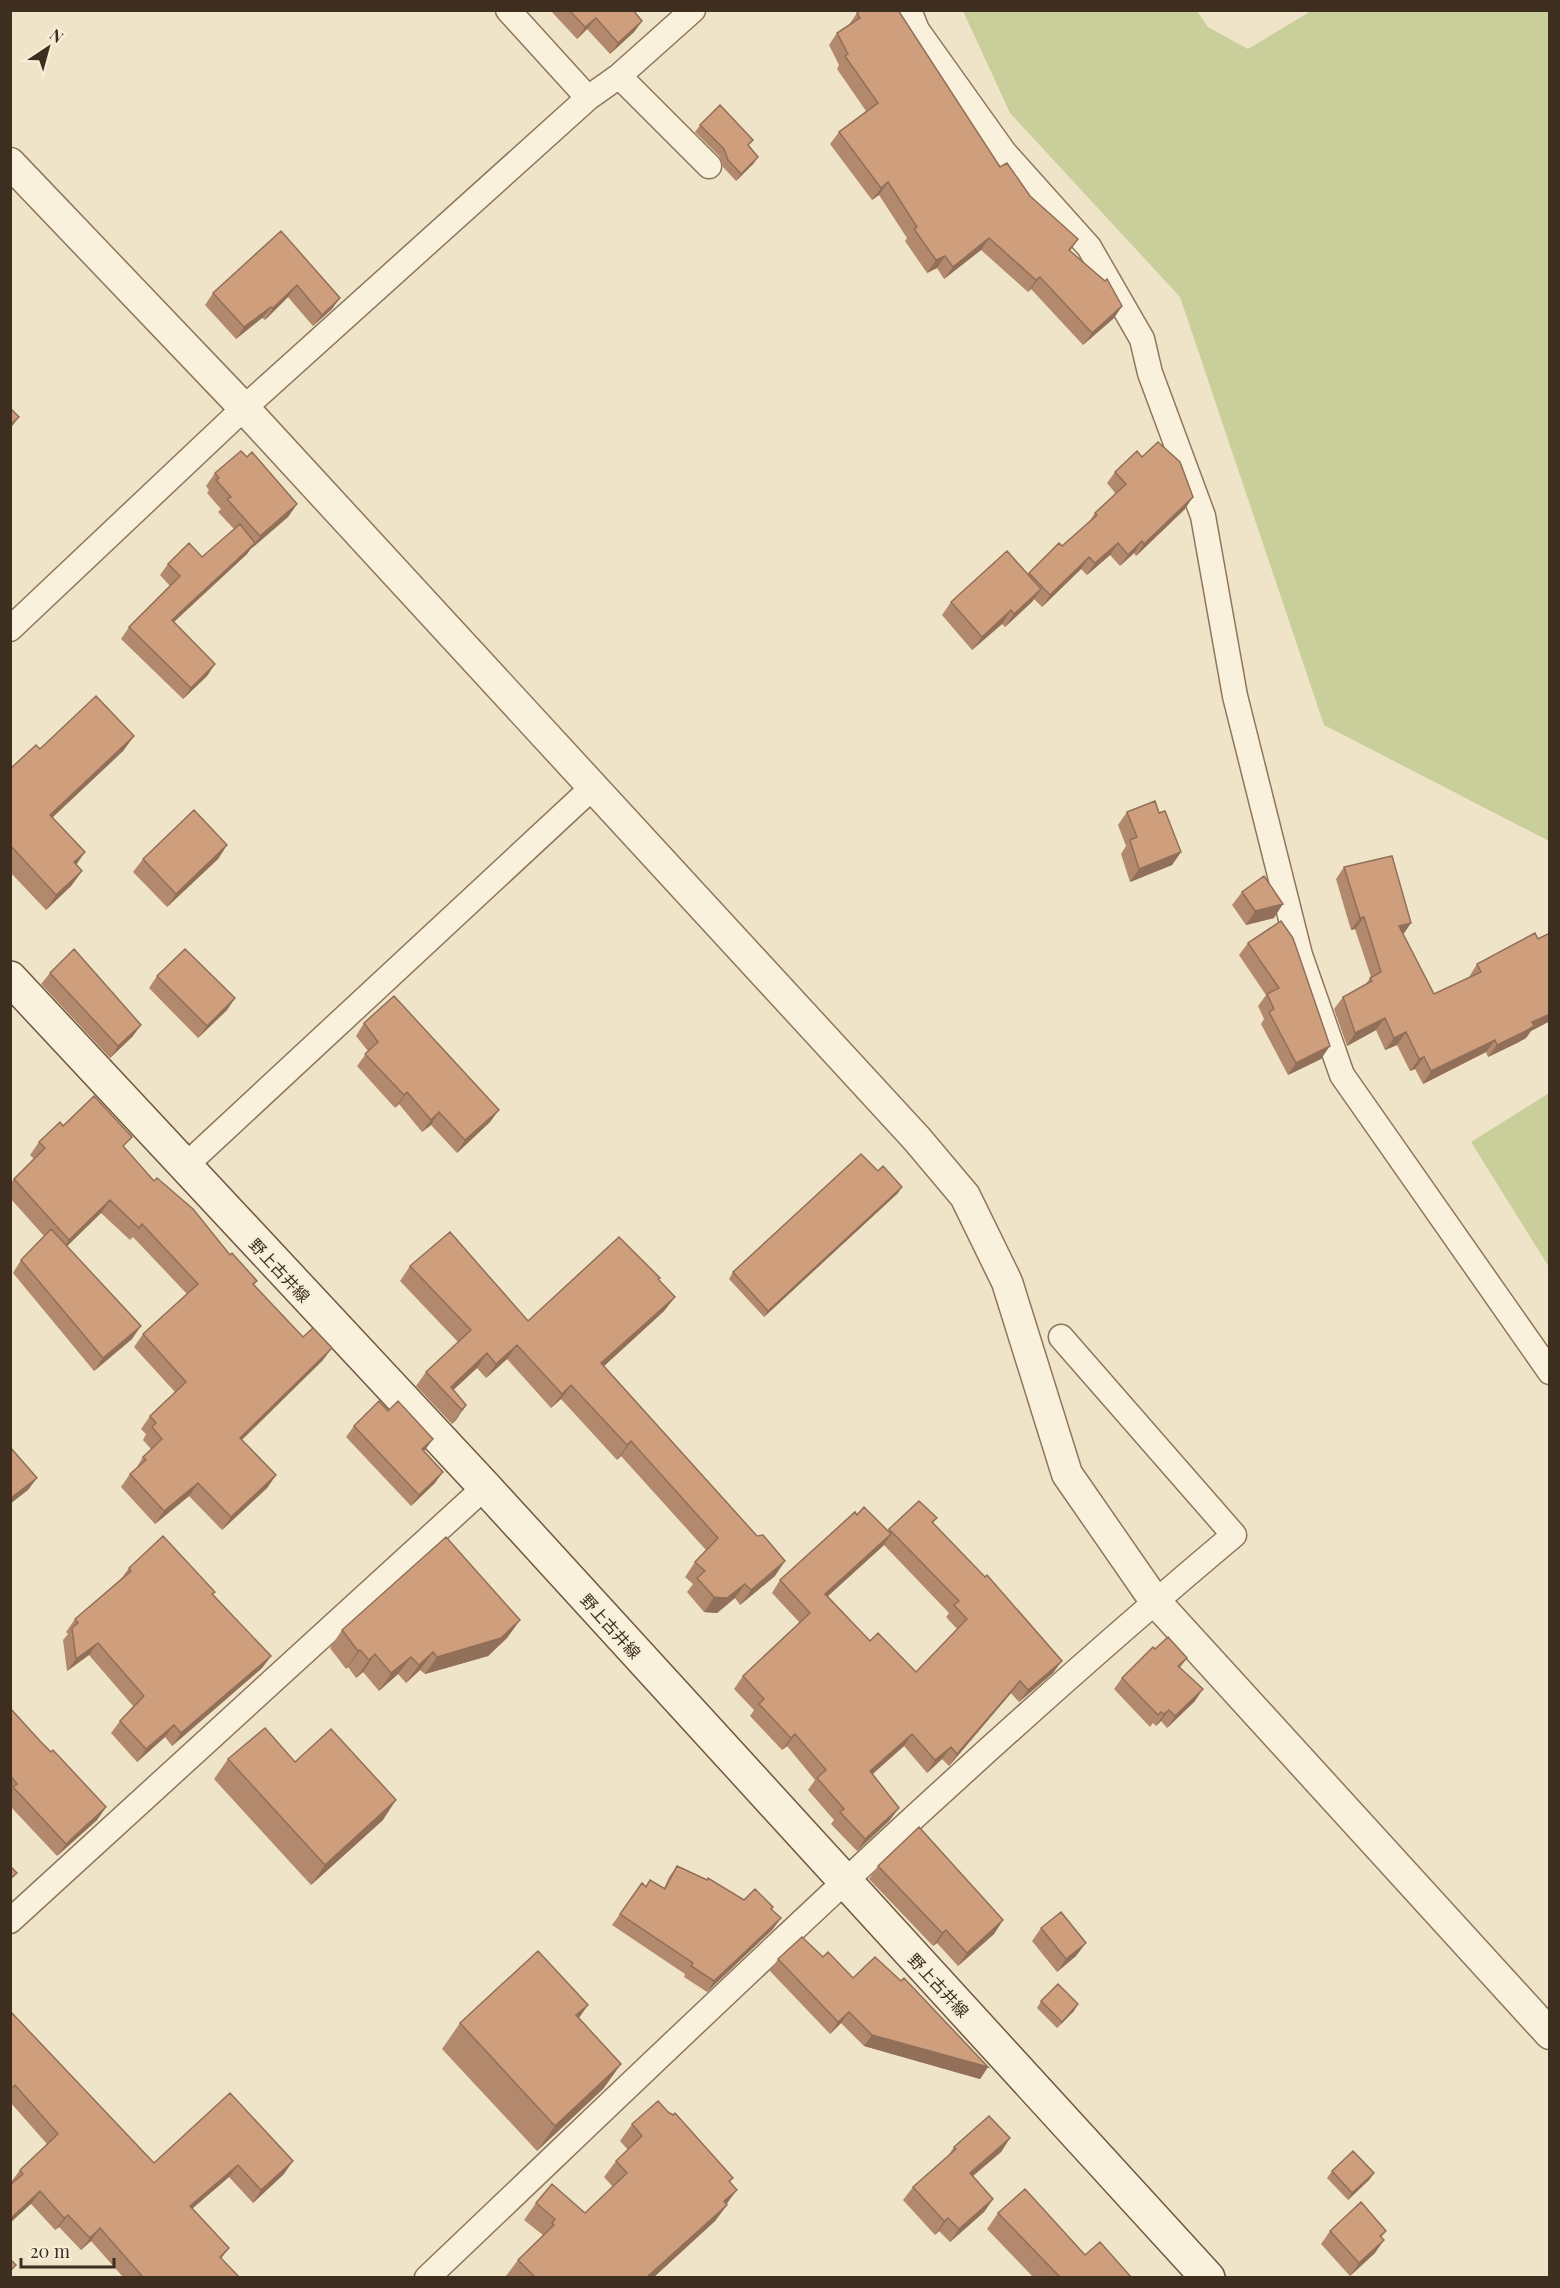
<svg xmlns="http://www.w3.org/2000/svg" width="1560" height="2288" font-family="'Playfair Display','Noto Sans JP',serif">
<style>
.green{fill:#c9cf9b}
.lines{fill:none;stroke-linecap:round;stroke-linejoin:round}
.minor-casing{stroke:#8d765c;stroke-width:27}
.tertiary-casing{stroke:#8d765c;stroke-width:33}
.secondary-casing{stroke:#6f573f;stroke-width:36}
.minor{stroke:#faf1dc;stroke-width:24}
.tertiary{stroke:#faf1dc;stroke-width:30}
.secondary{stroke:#faf1dc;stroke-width:33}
.wall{fill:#b2896c;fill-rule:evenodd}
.shaded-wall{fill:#916f58}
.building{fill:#cf9f7d;stroke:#916f58;stroke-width:1.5}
.labels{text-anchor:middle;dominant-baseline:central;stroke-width:4.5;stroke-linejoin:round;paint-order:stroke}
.street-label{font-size:16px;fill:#3d2e20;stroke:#f7eed8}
</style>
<rect width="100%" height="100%" fill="#f0e4c8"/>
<path class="green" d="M963,11H1197L1208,27L1248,49L1311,11H1549V841L1324,725L1180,297L1010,113Z
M1549,1093V1267L1471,1142Z"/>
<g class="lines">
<g class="minor-casing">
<path id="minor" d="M508,10L588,98
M909,10L917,30L1004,152L1089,247L1142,339L1150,373L1203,516L1235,696L1300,955L1342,1075L1550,1372
M619,76L709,166
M10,629L244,408L588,98L619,76L693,10
M184,1167L593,787
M10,1921L485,1487
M427,2278C692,2026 954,1770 1234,1535L1061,1337"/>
</g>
<g class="tertiary-casing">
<path id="tertiary" d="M10,163L244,408L917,1139L965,1196L1007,1282L1067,1474L1155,1601L1550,2034"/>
</g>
<g class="secondary-casing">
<path id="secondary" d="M10,978L485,1487L1208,2278"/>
</g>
<use href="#minor" class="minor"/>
<use href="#tertiary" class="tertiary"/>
<use href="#secondary" class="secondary"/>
</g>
<path class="wall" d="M550,10H633L642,21L634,32L610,54L587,29L577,39Z
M857,13L1000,167L1030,196L1078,239L1070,251L1122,306L1114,318L1083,345L1031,289L1028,292L981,250L944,279L937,268L927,273L905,241L907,238L879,195L872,200L830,144L839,132L866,111L837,69L839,65L829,45L837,33L848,26Z
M700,125L749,146L754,163L736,181L723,167L719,156L695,132Z
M281,231L332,309L313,326L288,297L265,320L262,318L236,339L205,305L213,293Z
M247,457L297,504L288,517L251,548L247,554L174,622L215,664L207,676L183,699L121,639L129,627L170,586L160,575L168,564L202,557L234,529L218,512L221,509L207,493L209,490L206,486L215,473Z
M1115,472L1185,509L1136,556L1134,553L1120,566L1110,555L1087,575L1081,569L1042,607L1034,599L1005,627L1002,624L972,650L942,615L951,602L1028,574L1059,543L1062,546L1089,522L1095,513L1116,494L1107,483Z
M134,736L123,751L52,818L85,852L76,864L82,871L71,886L46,910L10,872V769L40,749Z
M1127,812L1181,852L1172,865L1130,882L1121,854L1126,846L1118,825Z
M227,845L218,859L167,907L133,872L143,859Z
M1344,867L1403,934L1434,994L1469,978V977L1477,964L1550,933V1021L1531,1031L1526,1038L1517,1043L1488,1057L1486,1052L1423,1084L1415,1069L1410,1071L1397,1045L1385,1050L1376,1030L1347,1046L1334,1009L1343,997L1365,985L1371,977L1355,929L1351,930L1336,879Z
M1242,892L1274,918L1246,925L1232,905Z
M1281,921L1321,1059L1288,1075L1261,1024L1264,1019L1258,1006L1266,995L1239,955L1248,943Z
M50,973L141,1025L132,1037L110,1058L41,984Z
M157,976L235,998L227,1010L198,1038L149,988Z
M364,1023L490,1122L457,1153L431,1125L422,1132L399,1104L395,1108L357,1066L368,1051L356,1036Z
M63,1126L125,1148L154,1181L257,1281L254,1285L323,1360L242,1440L276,1475L267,1488L222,1530L189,1496L155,1524L121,1487L130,1474L135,1470L143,1457L151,1449L143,1440L146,1434L141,1429L150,1416L175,1392L134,1347L143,1334L187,1294L133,1237L130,1240L101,1213L67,1246L132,1339L94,1371L13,1273L21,1260L44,1236L10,1198V1184L14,1179L34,1159L30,1155L39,1142Z
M878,1171L898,1193L764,1317L729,1279L733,1272Z
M410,1266L528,1321L658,1280L675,1297L664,1311L604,1366L775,1576L740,1605L735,1598L717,1613L704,1612L687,1592L693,1584L685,1577L695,1562L706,1550L621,1456L617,1460L561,1399L551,1408L507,1359L486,1378L477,1368L453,1390L466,1405L456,1420L452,1424L416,1386L426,1372L458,1342L400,1281Z
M354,1426L424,1451L435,1483L411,1506L346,1437Z
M857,1515L888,1531L889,1529L937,1518L933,1523L1053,1673L1019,1702L1011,1693L949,1766L942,1759L927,1773L904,1746L873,1774L890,1820L857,1851L831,1824L834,1820L808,1790L815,1780L787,1746L782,1750L750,1716L754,1710L734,1689L743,1676L800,1623L772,1593L780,1580ZM884,1545L949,1613L946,1617L957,1629L916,1672L870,1641L828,1596Z
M129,1568L213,1594L271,1656L262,1668L172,1746L165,1737L137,1762L111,1733L120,1721L133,1706L89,1655L67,1671L63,1640L68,1634L66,1632L75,1619L121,1579Z
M520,1620L507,1638L488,1656L425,1674L420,1670L406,1683L398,1674L379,1691L363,1672L356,1678L348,1667L346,1669L330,1648L342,1630Z
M1155,1649L1187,1658L1180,1668L1195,1701L1167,1728L1161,1721L1156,1726L1153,1723L1150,1727L1114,1689L1122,1678Z
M10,1708L40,1741L106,1807L97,1820L57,1856L10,1806Z
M228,1759L383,1820L311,1885L214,1779Z
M677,1866L744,1900L771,1909L773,1929L707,1992L684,1977L685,1974L612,1925L642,1883L645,1887L650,1880L664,1888L669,1877Z
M878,1866L1003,1920L994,1934L958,1966L937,1943L933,1946L869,1879Z
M1041,1928L1076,1956L1057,1972L1032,1941Z
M823,1957L853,1978L988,2067L980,2079L864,2046L841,2023L830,2034L770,1971L778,1959Z
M1041,2001L1074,2011L1057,2028L1037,2008Z
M588,2005L579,2018L621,2064L603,2089L537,2151L442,2049L460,2023Z
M10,2011L154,2163L230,2093L284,2174L253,2203L229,2177L192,2209L229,2248L221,2259L239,2277H123L91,2241L81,2250L59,2227L55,2230L11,2182L20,2170L47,2144L10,2102Z
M632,2124L733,2178L730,2182L727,2205L715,2221L654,2277H507L506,2276L518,2260L543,2235L524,2220L536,2203L585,2213L613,2187L604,2177L616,2161L628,2150L620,2141Z
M1010,2138L1001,2152L973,2176L993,2199L984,2212L950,2242L939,2231L935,2235L903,2200L913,2187L948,2156L954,2147Z
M1332,2171L1374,2173L1369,2180L1348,2200L1327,2178Z
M998,2213L1085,2255L1131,2277H1033L987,2229Z
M1330,2231H1386L1381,2238L1375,2253L1350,2276L1321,2244Z"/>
<path class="shaded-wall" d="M596,18L587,29L577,39L585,27Z
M642,21L634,32L610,54L618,43Z
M758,157L754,163L736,181L741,174Z
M888,182L879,195L872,200L881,188Z
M989,238L981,250L944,279L953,267Z
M945,256L937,268L927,273L936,260Z
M1040,277L1031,289L1028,292L1036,280Z
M297,285L288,297L265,320L273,308Z
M340,298L332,309L313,326L322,315Z
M1122,306L1114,318L1083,345L1092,333Z
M271,307L262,318L236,339L244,327Z
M19,417L10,429V425Z
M1193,497L1185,509L1136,556L1144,544Z
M297,504L288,517L251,549L260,536Z
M1142,541L1134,553L1120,566L1128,555Z
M255,543L247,554L164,631L172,620Z
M1118,543L1110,555L1087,575L1095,563Z
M1089,557L1081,569L1042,607L1050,595Z
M1041,589L1032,602L1005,627L1014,614Z
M1011,610L1002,624L972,650L982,637Z
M215,664L207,676L183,699L191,688Z
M134,736L123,751L39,830L50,815Z
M227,845L218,859L167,907L176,894Z
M85,852L74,868V862Z
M1181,852L1172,865L1130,882L1139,869Z
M82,871L71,886L46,910L56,895Z
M1283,904L1274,918L1246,925L1255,911Z
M1364,917L1355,929L1351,930L1360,918Z
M1411,923L1403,935L1399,926Z
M235,998L227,1010L198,1038L207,1026Z
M1550,1014V1021L1531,1031L1526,1038L1517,1043L1488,1057L1497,1045L1532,1022Z
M1385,1018L1376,1030L1347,1046L1355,1033Z
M141,1025L132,1037L110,1058L118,1046Z
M1406,1032L1397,1045L1385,1050L1394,1038Z
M1495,1040L1486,1052L1423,1084L1431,1071Z
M1330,1046L1321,1059L1288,1075L1296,1063Z
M1424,1057L1415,1069L1410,1071L1419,1059Z
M407,1092L399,1104L395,1108L404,1095Z
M499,1110L490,1122L457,1153L465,1140Z
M439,1112L431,1125L422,1132L431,1120Z
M902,1187L898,1193L764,1317L768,1311Z
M110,1200L101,1213L60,1253L69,1240Z
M675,1297L664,1311L591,1378L601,1363Z
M141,1326L132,1339L94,1371L103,1358Z
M517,1345L507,1359L486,1378L496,1364Z
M332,1348L323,1360L231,1450L240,1438Z
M487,1353L477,1368L448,1395L451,1387Z
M571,1385L561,1399L551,1408L562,1394Z
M466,1405L456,1420L452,1424L462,1410Z
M433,1439L425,1450L414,1461L422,1449Z
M631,1441L621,1456L617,1460L627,1445Z
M443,1472L435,1483L411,1506L419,1495Z
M276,1475L267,1488L222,1530L231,1517Z
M37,1478L28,1490L10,1504V1500L12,1497Z
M198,1483L189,1496L155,1524L164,1511Z
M891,1534L883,1546L817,1606L825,1594Z
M785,1561L775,1576L740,1605L751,1590Z
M745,1584L735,1598L717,1613L704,1612L714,1597Z
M520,1620L507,1638L488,1656L425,1674L437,1657Z
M98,1643L89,1655L67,1671L76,1659Z
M360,1650L348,1667L346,1669L358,1651Z
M433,1652L420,1670L406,1683L419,1665Z
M375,1654L363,1672L356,1678L369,1660Z
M271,1656L262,1668L172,1746L181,1733Z
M411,1657L398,1674L379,1691L391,1673Z
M1062,1661L1053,1673L1019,1702L1028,1690Z
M1020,1681L1011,1693L949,1766L957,1754Z
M1203,1689L1195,1701L1167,1728L1175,1716Z
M1169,1710L1161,1721L1156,1726L1164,1714Z
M174,1725L165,1737L137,1762L146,1749Z
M795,1734L787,1746L782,1750L791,1738Z
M912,1734L904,1746L862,1783L870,1771Z
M951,1747L942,1759L927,1773L935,1760Z
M396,1800L383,1820L311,1885L325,1865Z
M106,1807L97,1820L57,1856L66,1844Z
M899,1808L890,1820L857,1851L865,1839Z
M781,1918L773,1929L707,1992L714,1981Z
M1003,1920L994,1934L958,1966L967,1953Z
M946,1930L937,1943L933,1946L942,1933Z
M1086,1943L1076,1956L1057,1972L1066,1959Z
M1078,2004L1074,2011L1057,2028L1062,2022Z
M588,2005L570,2030L576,2015Z
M849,2012L841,2023L830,2034L838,2022Z
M872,2035L988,2067L980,2079L864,2046Z
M621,2064L603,2089L537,2151L555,2126Z
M1010,2138L1001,2152L961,2186L970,2173Z
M293,2161L284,2174L253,2203L261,2190Z
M238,2165L229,2177L181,2218L190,2206Z
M1374,2173L1369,2180L1348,2200L1352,2193Z
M737,2190L725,2206L724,2201Z
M40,2191L31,2204L10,2223V2219Z
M993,2199L984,2212L950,2242L959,2229Z
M727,2205L715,2221L654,2277H647Z
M68,2215L59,2227L55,2230L64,2218Z
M948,2218L939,2231L935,2235L944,2221Z
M100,2228L91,2241L81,2250L90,2238Z
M1384,2240L1375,2253L1350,2276L1359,2263Z"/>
<path class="building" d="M569,10H633L642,21L618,43L596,18L585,27Z
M861,10H898L1000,167L1007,163L1030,196L1078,239L1069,250L1105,281L1107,279L1122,306L1092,333L1040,277L1036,280L989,238L953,267L945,256L936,260L914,229L917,227L888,182L881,188L839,132L878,103L845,56L848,54L837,33L860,18L857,13Z
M720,105L753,140L748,145L758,157L741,174L728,160L724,149L700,125Z
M281,231L340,298L322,315L297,285L273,308L271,307L244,327L213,293Z
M10,408L19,417L10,425Z
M1158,442L1180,462L1193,497L1144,544L1142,541L1128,555L1118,543L1095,563L1089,557L1050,595L1029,573L1059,543L1062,546L1097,515L1095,513L1126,484L1115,472L1137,451L1142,457Z
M241,451L247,457L252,452L297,504L260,536L227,499L231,497L216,480L219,478L215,473Z
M240,524L255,543L172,620L215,664L191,688L129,627L180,576L168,564L189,543L202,557Z
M1007,551L1041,589L1014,614L1011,610L982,637L951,602Z
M96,696L134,736L50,815L85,852L74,862L82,871L56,895L10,845V769L36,745L40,749Z
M1155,801L1159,813L1165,811L1181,852L1139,869L1130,840L1137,837L1127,812Z
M194,810L227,845L176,894L143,859Z
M1392,856L1411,923L1399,926L1434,994L1481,972L1477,964L1535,933L1538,939L1550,933V1014L1532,1022L1534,1026L1526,1031L1497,1045L1495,1040L1431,1071L1424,1057L1419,1059L1406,1032L1394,1038L1385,1018L1355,1033L1343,997L1372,981L1370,978L1381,972L1364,917L1360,918L1344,867Z
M1264,876L1283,904L1255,911L1242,892Z
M1281,921L1293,938L1330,1046L1296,1063L1269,1012L1274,1009L1267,994L1279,988L1248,943Z
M74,949L141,1025L118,1046L50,973Z
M185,949L235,998L207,1026L157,976Z
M394,996L499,1110L465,1140L439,1112L431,1120L407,1092L404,1095L365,1054L378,1042L364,1023Z
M94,1096L132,1137L123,1146L154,1181L157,1178L193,1209L230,1255L232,1253L257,1281L253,1284L303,1337L313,1328L332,1348L240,1438L276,1475L231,1517L198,1483L164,1511L130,1474L146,1460L143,1457L162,1439L152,1427L156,1423L150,1416L186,1382L143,1334L198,1284L142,1224L139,1228L110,1200L69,1240L14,1179L45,1148L39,1142L60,1122L63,1126Z
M861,1154L878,1171L883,1166L902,1187L768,1311L733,1272Z
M51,1229L141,1326L103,1358L21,1260Z
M450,1232L528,1321L619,1237L660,1278L658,1279L675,1297L601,1363L757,1536L763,1535L785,1561L751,1590L745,1584L727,1598L714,1597L697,1578L705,1571L695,1562L718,1538L631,1441L627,1445L571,1385L562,1394L517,1345L496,1364L487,1353L451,1387L466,1405L462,1410L426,1372L471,1330L410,1266Z
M379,1401L388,1411L398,1401L433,1439L422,1449L443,1472L419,1495L354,1426Z
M10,1447L37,1478L12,1497L10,1495Z
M919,1501L937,1518L932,1522L985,1577L987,1575L1062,1661L1028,1690L1020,1681L957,1754L951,1747L935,1760L912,1734L870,1771L899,1808L865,1839L840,1812L844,1809L817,1778L826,1770L795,1734L791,1738L759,1704L764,1699L743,1676L810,1613L780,1580L855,1512L857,1515L864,1507L891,1534L825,1594L870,1641L878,1633L916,1672L967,1619L954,1605L959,1601L889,1529Z
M163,1536L215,1592L212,1594L271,1656L181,1733L174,1725L146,1749L120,1721L144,1696L98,1643L76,1659L72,1628L78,1623L75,1619L131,1571L129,1568Z
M446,1537L520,1620L501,1638L437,1657L433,1652L419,1665L411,1657L391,1673L375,1654L369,1660L360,1650L358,1651L342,1630Z
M1168,1637L1187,1658L1178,1666L1203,1689L1175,1716L1169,1710L1164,1714L1161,1712L1158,1715L1122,1678L1153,1647L1155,1649Z
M10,1708L40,1741L51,1752L53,1750L106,1807L66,1844L13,1787L17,1784L10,1775Z
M265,1728L295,1762L331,1729L396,1800L325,1865L228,1759Z
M919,1827L1003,1920L967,1953L946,1930L942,1933L878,1866Z
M10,1866L17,1873L10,1879Z
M677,1866L707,1880L708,1878L744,1900L755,1889L773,1907L771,1909L781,1918L714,1981L691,1966L693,1963L620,1914L642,1883L646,1887L650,1880L665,1889Z
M1061,1912L1086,1943L1066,1959L1041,1928Z
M802,1937L823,1957L828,1952L853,1978L875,1957L901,1981L904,1978L988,2067L872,2035L849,2012L838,2022L778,1959Z
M538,1951L588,2005L576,2015L621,2064L555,2126L460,2023Z
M1058,1984L1078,2004L1062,2022L1041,2001Z
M10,2011L154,2163L230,2093L293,2161L261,2190L238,2165L190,2206L229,2248L220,2257L239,2277H143L100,2228L90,2238L68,2215L64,2218L40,2191L10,2219V2185L23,2174L20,2170L58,2134L15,2085L10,2090Z
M658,2101L668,2112L673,2115L675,2113L733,2178L729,2181L737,2190L724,2201L727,2205L647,2277H535L518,2260L554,2225L552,2223L555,2219L536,2203L552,2184L585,2213L627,2173L616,2161L642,2136L632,2124Z
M989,2116L1010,2138L970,2173L993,2199L959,2229L948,2218L944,2221L913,2187L956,2149L954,2147Z
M1353,2151L1374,2173L1352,2193L1332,2171Z
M1025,2189L1085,2255L1100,2242L1131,2277H1060L998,2213Z
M1361,2202L1386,2231L1380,2236L1384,2240L1359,2263L1330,2231Z
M10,2259L16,2265L10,2271Z"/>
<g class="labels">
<g class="street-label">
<text transform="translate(280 1270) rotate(47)">野上古井線</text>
<text transform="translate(611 1626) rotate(48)">野上古井線</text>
<text transform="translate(939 1985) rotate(47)">野上古井線</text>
</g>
</g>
<rect width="1560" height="2288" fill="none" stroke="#3d2e20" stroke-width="24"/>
<g transform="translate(48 48) rotate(36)" stroke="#f7eed8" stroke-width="4.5" paint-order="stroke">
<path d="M0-4.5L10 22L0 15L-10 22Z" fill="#3d2e20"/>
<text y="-9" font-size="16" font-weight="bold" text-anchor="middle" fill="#3d2e20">N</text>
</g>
<path d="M21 2258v9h93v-9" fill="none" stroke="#3d2e20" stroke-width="3"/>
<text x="30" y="2258" font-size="18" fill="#3d2e20" stroke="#f7eed8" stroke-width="4.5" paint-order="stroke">20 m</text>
</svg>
